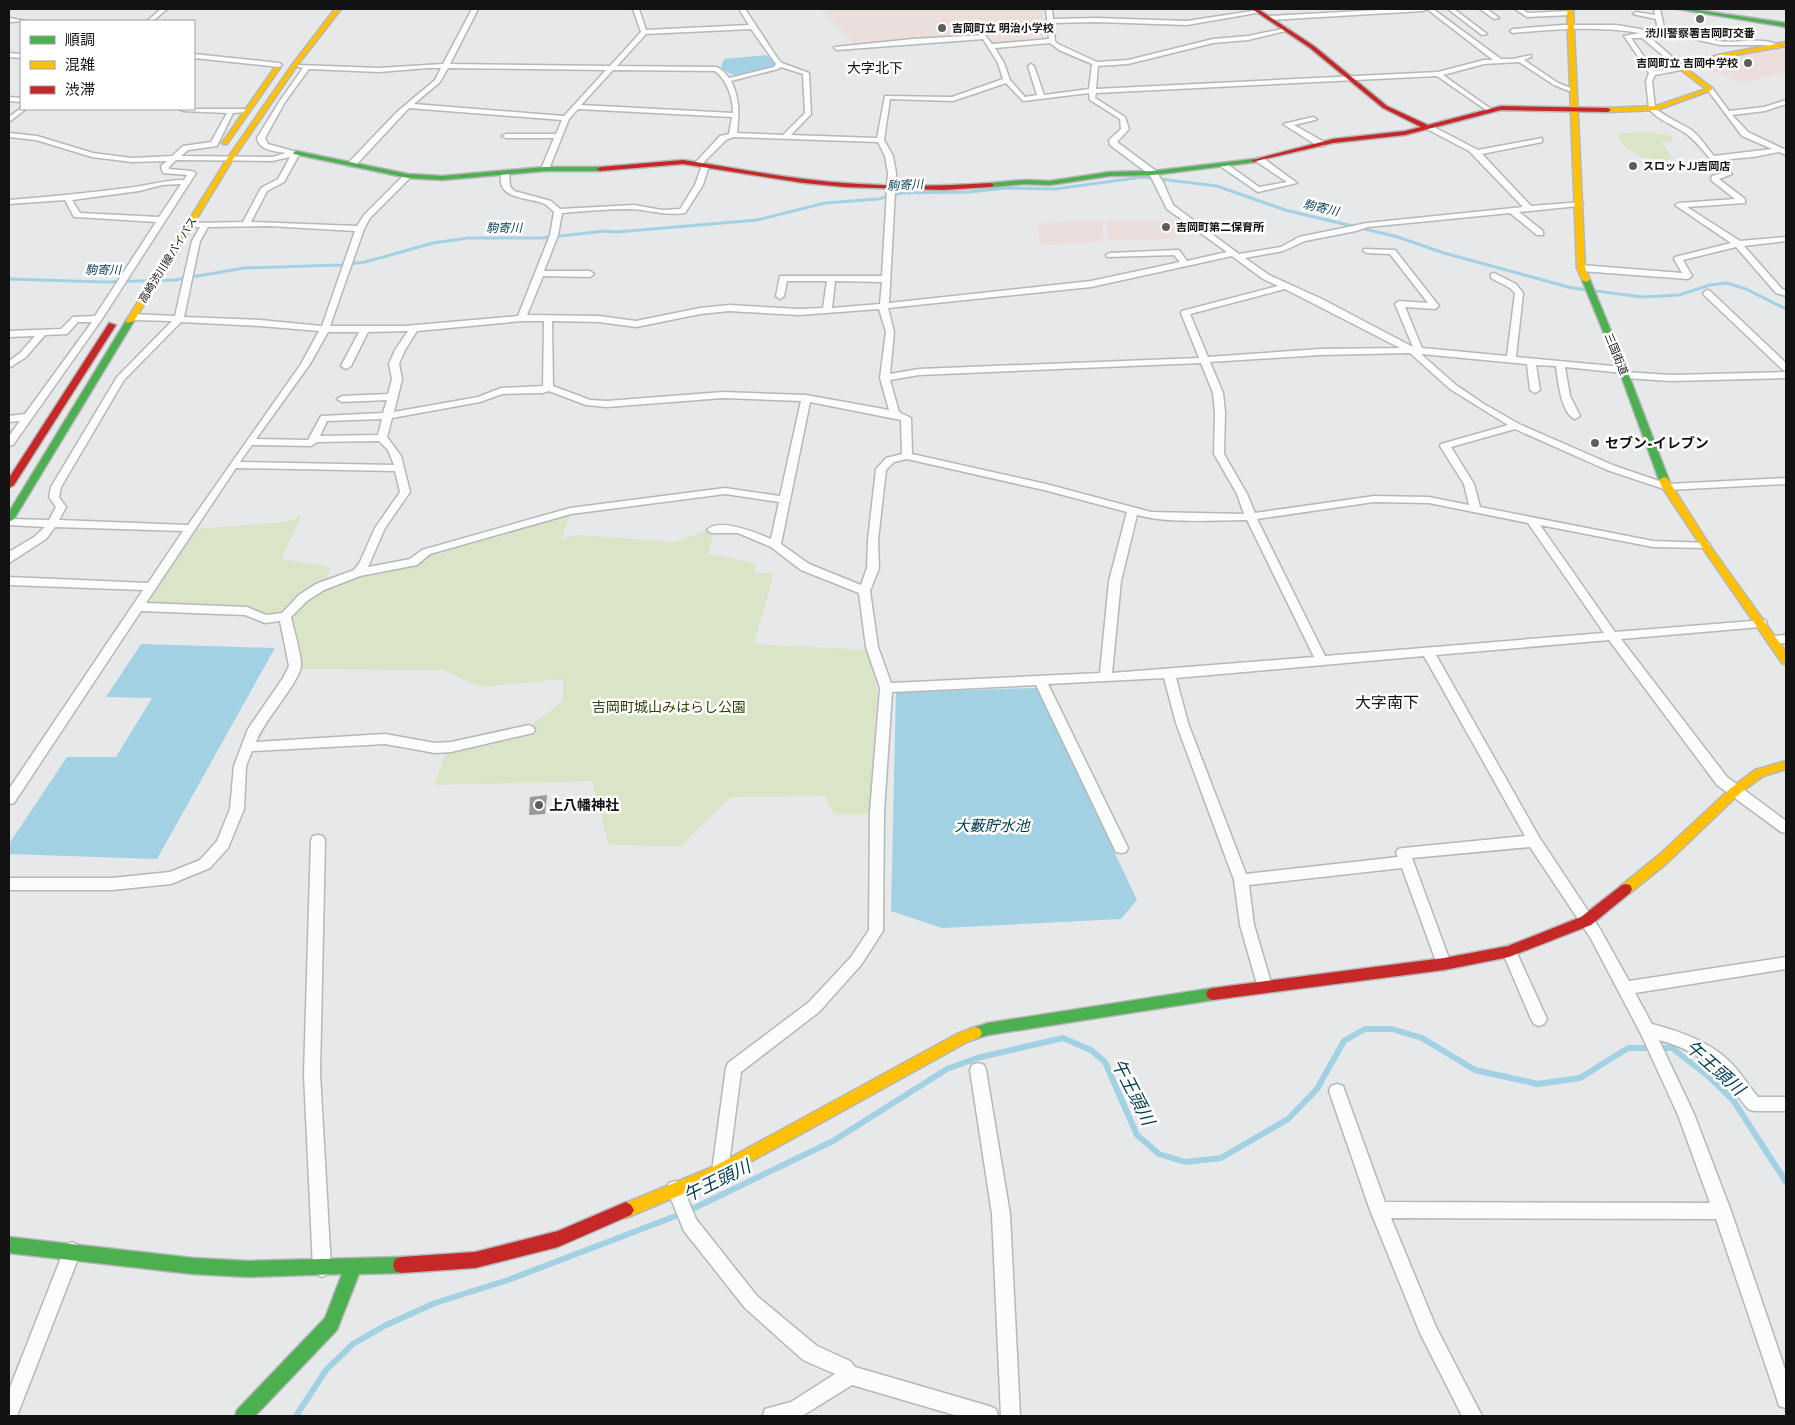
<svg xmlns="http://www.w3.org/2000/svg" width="1795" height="1425" font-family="'Varela Round','Noto Sans JP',sans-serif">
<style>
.education{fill:#ecdedd}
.green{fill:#dae4c7}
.water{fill:#a3d1e4}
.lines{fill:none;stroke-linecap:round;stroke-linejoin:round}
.stream-far1{stroke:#a3d1e4;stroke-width:3}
.stream{stroke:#a3d1e4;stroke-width:6}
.building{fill:#98999a}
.street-casing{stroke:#b6b7b8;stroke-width:3}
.fast-casing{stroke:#b6b7b8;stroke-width:3}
.slow-casing{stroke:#b6b7b8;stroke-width:3}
.jam-casing{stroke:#b6b7b8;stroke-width:3}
.street{fill:#fbfcfc;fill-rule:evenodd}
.fast{fill:#4caf50;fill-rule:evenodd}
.slow{fill:#ffc107;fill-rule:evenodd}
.jam{fill:#c62828;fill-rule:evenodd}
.poi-dot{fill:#5d5d5e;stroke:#fff;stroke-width:2}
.labels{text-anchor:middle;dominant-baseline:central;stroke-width:5;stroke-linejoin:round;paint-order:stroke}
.far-poi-label{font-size:11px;font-weight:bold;fill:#121213;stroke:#fff;text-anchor:start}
.far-street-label{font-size:11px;fill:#121213;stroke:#fff}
.far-water-label{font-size:12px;font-style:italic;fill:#023e50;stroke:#fff}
.far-quarter-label{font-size:14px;fill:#121213;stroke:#fff}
.poi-label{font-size:14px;font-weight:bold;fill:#121213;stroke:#fff;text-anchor:start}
.park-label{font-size:14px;fill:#324000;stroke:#fff}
.water-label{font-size:15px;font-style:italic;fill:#023e50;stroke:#fff}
.quarter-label{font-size:16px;fill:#121213;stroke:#fff}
.near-water-label{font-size:18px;font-style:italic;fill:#023e50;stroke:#fff}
</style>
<rect width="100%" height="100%" fill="#e7e8e9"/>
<path class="education" d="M820,9H1042L1048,40L993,44L989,36L908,40L857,46Z
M1786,46V72L1743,83L1700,67L1737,55Z
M1102,220L1104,241L1040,246L1038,223Z
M1185,220L1203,234L1175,237V239L1108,241L1105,221Z"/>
<path class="green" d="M1644,132L1670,135L1674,142L1661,141L1670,155L1675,158C1651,165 1634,157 1618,139L1620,134Z
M570,514L561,540L576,535L675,542L715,528L708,554L756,563L754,573H774L754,644L868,650L877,690L870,814L834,815L825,796L731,797L681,846L609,845L592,781L434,785L450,744L533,724L563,701V679L480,687L443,670L300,669L301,664L297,657L289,616L267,617L143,605L194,529L286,522L301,516L281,559L330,567L327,580L331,584Z"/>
<path class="water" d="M766,55L778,65L775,68C756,72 735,83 721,67L724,59Z
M141,644L275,648L157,859L9,854V844L67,757H116L152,698L106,697Z
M1037,688L1137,900L1121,919L942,928L891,911L896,692Z"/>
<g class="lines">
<path class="stream-far1" d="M9,279L105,282L174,280L244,268L340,265L365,262L433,243L468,238H542L605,231L617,232L757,220L825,203L878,199L901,193L970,192L1005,188L1055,189L1143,177L1217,186L1285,210L1398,237L1444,253L1572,288L1643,297L1679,295L1710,285L1727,283L1746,289L1786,309"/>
<path class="stream" d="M688,1211L833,1141L947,1069L977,1058L1063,1038L1091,1050L1105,1062L1137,1135L1159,1154L1185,1162L1221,1158L1288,1119L1317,1089L1344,1041L1365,1029H1392L1422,1038L1475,1070L1538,1084L1580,1078L1628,1048H1672L1708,1076L1733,1100L1786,1182
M296,1416L326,1370L353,1344L384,1326L435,1303L508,1280L681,1214"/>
</g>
<path class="building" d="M547,795L545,814L529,815L530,797Z"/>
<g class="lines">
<g class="street-casing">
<path id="street" d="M161,9H167L153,21H147Z
M472,9H478L450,64L610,66L641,32L633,9H639L646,30L749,25L739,9H745L778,59L782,63L809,73L811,114L791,135L877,138L885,96L952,97L1003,79L998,63L983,39L837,50L834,48L835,47L913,39L985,35L992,44L1049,39L1046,9H1052L1053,19L1096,18L1187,21L1259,10L1262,12L1187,25L1096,22L1053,23L1055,41L1058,44L1097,62L1128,60L1213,39L1248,36L1287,28L1290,30L1248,40L1213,43L1128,64L1098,66L1096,89L1438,72L1484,60H1493L1427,9H1433L1501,59H1513L1531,55V57L1524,60L1558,83L1576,90V92L1574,93L1554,85L1519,62L1484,64L1443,75L1491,109L1492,110L1489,112L1437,76L1096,93L1095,98L1125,117L1129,129L1117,142L1156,171L1163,182L1173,205L1239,254L1281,247L1299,237L1367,223L1523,207L1469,151L1423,127L1430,125L1478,150L1542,138V142L1482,154L1531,206L1582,202L1583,204L1579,206L1519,212L1543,231V235H1537L1510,213L1368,227L1356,231L1305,241L1283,251L1245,258L1269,275L1322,299L1413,347L1395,304L1399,301L1428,303L1390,254L1367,253L1363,251L1364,249L1395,250L1439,306L1435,309L1405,307L1422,348L1507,356L1515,293L1510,288L1491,278V274L1494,273L1516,284L1523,293L1516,357L1623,367L1628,370L1625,372L1671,375L1786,372V378L1671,381L1625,378L1620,375L1623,373L1565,367L1570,396L1580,416L1575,419C1561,414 1558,380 1556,366L1536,365L1540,390L1535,393L1530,390L1527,364L1421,354L1456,385L1484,404L1519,424L1615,466L1668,484L1786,478V484L1667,490L1607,470L1515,429L1451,447L1474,484L1480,507L1653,541L1709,543L1710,545L1709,547L1705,548L1653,547L1540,525L1615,632L1765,620L1767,623L1761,627L1621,639L1727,777L1786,821V833L1781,832L1717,785L1609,640L1436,655L1539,837L1600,929L1629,981L1786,957V969L1635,993L1652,1024C1679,1031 1708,1041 1728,1060C1740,1071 1748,1085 1758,1097H1786V1111H1754L1748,1109C1720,1073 1706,1053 1659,1040L1694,1114L1731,1211L1786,1372V1408L1779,1406L1777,1399L1716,1219L1391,1218L1436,1327L1482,1416H1462L1420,1333L1370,1210L1329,1091L1331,1086L1337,1084L1343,1086L1385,1202L1710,1203L1678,1115L1641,1034L1590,937L1530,847L1412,858L1451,964L1449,968L1444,970L1439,968L1437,964L1402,868L1249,885L1254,925L1272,986L1269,991L1264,993L1259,991L1240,925L1234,880L1176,723L1164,678L1048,684L1128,848L1126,852L1121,853L1116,852L1114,848L1036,685L892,692L884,812L883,931L861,965L819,1012L741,1072L728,1171L726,1177L720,1179L714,1177L712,1171L726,1068L728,1063L809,1002L851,957L869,930L870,812L880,688L866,647L859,593L801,570L771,547L738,533H712L707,530C719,517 757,533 771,539L779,502L725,494L571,514L430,554L417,565L360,576L324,590L307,601L291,617C293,627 302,657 301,666C299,683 264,720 256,742L385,734L435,743L451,742L529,725L533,727L535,730L533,733L451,752L435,753L385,744L252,751L246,766L244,809L228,848L210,868L171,884L112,890H9V878H112L170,872L200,860L217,841L230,809L234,766L248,729L283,678L289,666L280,621L265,623L245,615L141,611L14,803L9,804V789L143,590L9,585V577L148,583L183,531L55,527L46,539L9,563V552L34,537L45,527L9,525V519L49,520L56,507L49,497L51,487L117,377L172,321L133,320L129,317L133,314L175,316L192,241L200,227H195V223L243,222L261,188L278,179L290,157L272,161L176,160L169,167V169L192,171L196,173L102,319L13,445L9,446V436L20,421L9,422V416L25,414L92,322H78L67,334L45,335L26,357L9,368V361L20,353L35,336L9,337V331L61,329L73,317L95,316L156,222L77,217H74L65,200L9,204V200C48,197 88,193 127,188C147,186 164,180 184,180L187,175L163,173L161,166L167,161L132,162L92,157L36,140L9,137V133L37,136L93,153L132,158L172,156L183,146L211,142L227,113L183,111L180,109H246L249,111L248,112L233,113L217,146L188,150L181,156L272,157L286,153C275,151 259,151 257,138L279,102L303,68L298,67V65L379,68L443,64ZM751,29L776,64L774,67L729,78L723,71L717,67L617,66L646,34ZM1050,43L1059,50L1092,64L1089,89L1044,95L1034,66L1031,64L1028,66L1037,95L1025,97L1010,80L1004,63L995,48ZM781,67L803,74L805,113L783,135L737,133C739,113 740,99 731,81L778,69ZM428,68H441L435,80L397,112L349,162V166H355L409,108L562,120L556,134H506L502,136L506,138H554L541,169L545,171L549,169L569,119L578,109L732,117L729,134L720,136L695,163L702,165L695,185L680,209L662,210L634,205L560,209L551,201L514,191L510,186L509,173L502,171C494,201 527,196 545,204C548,206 551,209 554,212L550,235L518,316L405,326H330L364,229L370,218L412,176L405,174L364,215L357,226L251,222L267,191L284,182L300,153L268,144L265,138L285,102L309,69L379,72ZM448,68L606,70L564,116L414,104L440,82ZM613,70L715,71C727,80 733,98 733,113L581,105ZM1006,83L1023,101L1089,93L1090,100L1120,119L1121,129L1109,140L1110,145L1150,175L1167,209L1227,252L1187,261L1179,250H1176L1110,253L1106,255L1107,257L1174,255L1180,262L1091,281L889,303L896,173L893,156L884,140L890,99L953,101ZM733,137L878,142L885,156L888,173L882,276H780L776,296L780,299L784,296L787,281H827L823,308L799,309L729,305L700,308L636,321L599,316L527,315L543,276L590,277L594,274L590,271H544L558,235L562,213C585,211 608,209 631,209C650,210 666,216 685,213L703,185L709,165L703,163L726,140ZM181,184L159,217L80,213L72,200L139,191L162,185ZM269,226L355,231L322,326L260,320L184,317L200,241L208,227ZM1232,256L1263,279L1278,286L1182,311L1181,313L1199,358L919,369L890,374L894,332L888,308L1091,287ZM835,281L882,282L880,304L832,308ZM1285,289L1400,348L1320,349L1208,357L1190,314ZM879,309L886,332L880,378L889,410L806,395L723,392L607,401L590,400L553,386L552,321L599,322L636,327L700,314L729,311L799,315ZM522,321H544L543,386L501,388L478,397L394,412L402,379L399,364L405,350L417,331ZM181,322L260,326L319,331L301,364L188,525L59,520L66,507L59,497L61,487L124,380ZM408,331L395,350L389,364L392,379L388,394L342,396L337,399L342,402L387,400L383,413L321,416L308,440L256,439L310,364L328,332H359L341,366L346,369L351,366L368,332ZM1410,353L1450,389L1508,425L1441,444L1440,446L1464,484L1469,505L1429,497L1374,496L1255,513L1247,494L1224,454L1225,413L1223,393L1210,362L1320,355ZM1201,363L1213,393L1215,413L1214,454L1237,494L1244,514L1151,512L1046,484L912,454L911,418L899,412L890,380L919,375ZM549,391L586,405L607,407L723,398L801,401L780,496L725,488L570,508L422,550L410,559L368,567L385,528L410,492L401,456L387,437L392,418L480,402L502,394L543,393ZM810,402L901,420L902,454L886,458L876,469L868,540L867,568L861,585L809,564L781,544ZM382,419L378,435L320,436L327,421ZM379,441L388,450L394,465L240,462L252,445L311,446L317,442ZM907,459L1044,490L1127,512L1109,581L1100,673L891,683L878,647L870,591L879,568L878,540L886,470L894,462ZM236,468L395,471L400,492L375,528L360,562L354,570L316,584L299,595L282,613L266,615L247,607L146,603ZM1374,502L1429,503L1528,523L1604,633L1325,656L1257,519ZM1137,515C1172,524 1211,520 1247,520L1314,657L1112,673L1121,581ZM1424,656L1525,836L1403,848L1398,849L1396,853L1398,857L1246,874L1188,723L1176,678Z
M1396,9H1426L1423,11L1269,20L1266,18L1269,16Z
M1448,9H1454L1487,34L1482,35Z
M1480,9H1487L1499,18L1494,19Z
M1515,9H1522L1528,13L1570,11L1573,13L1570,15L1527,17Z
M1654,9H1660L1665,32C1684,33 1701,38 1719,41C1738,44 1763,36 1780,46L1777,48L1764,45H1720L1686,37L1646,34L1686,69L1655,75L1652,81L1655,108C1666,117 1678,122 1690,129C1700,136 1706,147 1714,156L1772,149L1742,136L1707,89L1708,88H1712L1729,111L1764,107L1786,100V104L1765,111L1732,115L1748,132L1786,150V155L1779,152L1753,157L1718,160L1732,174L1719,179L1745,199V203L1687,207L1740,241L1786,237V241L1744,246L1782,289L1786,290V296L1776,293L1736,247L1683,260L1692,276L1688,279L1581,271L1577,268L1581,265L1682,273L1674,259L1675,257L1731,243L1675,205L1679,203L1735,199L1711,180L1712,176L1723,173C1712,162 1697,141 1685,133C1672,124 1659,121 1649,109L1646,81L1649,73L1624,36L1640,33C1598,26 1555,29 1513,33L1510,31L1513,29L1563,25H1616L1658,32L1656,19L1633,14L1636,12L1655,15ZM1631,38H1642L1678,68L1654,71Z
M9,18L26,21L9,22Z
M9,53L21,54V58L9,57Z
M194,54L279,63L282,65L279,67L194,58Z
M9,97L21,98V102L9,101Z
M21,108L26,109L9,122V117Z
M1313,117L1317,119L1315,120L1294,125L1324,142V146H1318L1283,124Z
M1257,158H1263L1297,183L1258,192L1220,166L1227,164L1259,187L1287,182L1257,162Z
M1707,290L1710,291L1786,363V371L1783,370L1704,295L1703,293Z
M1786,635V643L1773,644L1767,640L1773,636Z
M318,835L323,836L325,840L320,1074L331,1268L328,1274L322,1277L316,1274L313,1268L304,1074L311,840L313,836Z
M1509,945L1514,947L1516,951L1547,1019L1544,1024L1539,1026L1534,1024L1531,1019L1502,951L1504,947Z
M978,1063L984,1065L986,1070L1010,1214L1020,1416H1001L992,1214L970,1070L972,1065Z
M675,1181L681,1183L696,1219L757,1296L817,1346L850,1361L855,1367L989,1406L996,1409L998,1416H958L852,1385L802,1416H763L765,1409L791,1402L835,1374L803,1360L745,1308L684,1231L667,1189L669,1183Z
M72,1242L78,1245L81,1251L17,1416H9V1390L66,1245Z"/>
</g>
<g class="fast-casing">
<path id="fast" d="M1678,9H1690L1786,23V27Z
M296,151L408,174L442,176L545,167H600L603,169L600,171H545L442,180L408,178L294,154L293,153Z
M1254,159L1257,161L1256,162L1153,175L1109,176L1050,185L1025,184L991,187L988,185L991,183L1025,180L1050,181L1109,172L1153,171Z
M1583,278L1590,280L1627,370L1669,480L1667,482H1661L1659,480L1619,370L1582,280Z
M127,319L134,321L14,519L9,522V512Z
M1213,988L1218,990L1220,994L1218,998L1213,1000L988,1035L975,1039L970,1037L968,1033L970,1029L988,1023Z
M9,1237L193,1258L249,1261L401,1257L407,1259L409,1265L407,1271L401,1273L359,1274L337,1330L255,1416H235L237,1410L325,1318L342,1274L249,1277L193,1274L9,1253Z"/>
</g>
<g class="slow-casing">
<path id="slow" d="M335,9H341L296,67L233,159L134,321L127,323L126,321L227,159L292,65Z
M1567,9H1573L1585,268L1590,280L1586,282L1582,280L1577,268Z
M1786,42V46L1719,58L1687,69L1712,88V90L1657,110L1608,112L1605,110L1608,108L1656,106L1706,89L1681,70V68L1718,55Z
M275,67L280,68L227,144H223L222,143Z
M1664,477L1667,478L1708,543L1786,652V664L1782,663L1702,547L1662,487L1659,480Z
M1786,761V769L1763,776L1739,794L1667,863L1630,893L1626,894L1622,893L1620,889L1622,885L1659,855L1731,788L1755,770Z
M975,1027L980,1029L982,1033L980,1037L967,1042L725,1176L626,1218L621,1215L618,1210L621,1205L715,1166L957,1034Z"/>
</g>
<g class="jam-casing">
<path id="jam" d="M1252,9H1258L1314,46L1387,106L1428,125L1501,106L1608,108L1611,110L1608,112L1501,110L1405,135L1333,143L1252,162V160L1333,139L1405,131L1421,127L1383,108L1310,48Z
M683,160C723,166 764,174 804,179C866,187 929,187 991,183L994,185L991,187L942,190L845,187L804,183L683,164L600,171L597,169L600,167Z
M109,323L116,325L14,485L9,488V478Z
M1626,884L1630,885L1632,889L1630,893L1591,925L1509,957L1444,970L1213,1000L1208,998L1206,994L1208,990L1213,988L1444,958L1508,946L1581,917L1622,885Z
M626,1202L631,1205L634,1210L631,1215L558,1247L475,1268L401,1273L395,1271L393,1265L395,1259L401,1257L475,1252L558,1231Z"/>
</g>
<use href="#street" class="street"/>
<use href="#fast" class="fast"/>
<use href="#slow" class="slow"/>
<use href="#jam" class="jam"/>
</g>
<g class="poi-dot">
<circle cx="1700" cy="19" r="5"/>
<circle cx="942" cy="28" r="5"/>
<circle cx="1748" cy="63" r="5"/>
<circle cx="1633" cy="166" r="5"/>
<circle cx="1166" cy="227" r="5"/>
<circle cx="1595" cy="443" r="5"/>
<circle cx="539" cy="805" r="5"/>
</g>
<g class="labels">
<g class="far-poi-label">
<text x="952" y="28">吉岡町立 明治小学校</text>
<text x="1700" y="33" text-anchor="middle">渋川警察署吉岡町交番</text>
<text x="1738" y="63" text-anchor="end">吉岡町立 吉岡中学校</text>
<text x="1643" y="166">スロットJJ吉岡店</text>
<text x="1176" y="227">吉岡町第二保育所</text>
</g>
<g class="far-street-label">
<text transform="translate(168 260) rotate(-58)">高崎渋川線バイパス</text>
<text transform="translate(1616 354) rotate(68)">三国街道</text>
</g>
<g class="far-water-label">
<text transform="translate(905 185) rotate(-3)">駒寄川</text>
<text transform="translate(1321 208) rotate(13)">駒寄川</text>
<text x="504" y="228">駒寄川</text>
<text x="103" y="270">駒寄川</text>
</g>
<g class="far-quarter-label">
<text x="875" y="68">大字北下</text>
</g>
<g class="poi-label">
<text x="1605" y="443">セブン-イレブン</text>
<text x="549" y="805">上八幡神社</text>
</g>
<g class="park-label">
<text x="669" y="707">吉岡町城山みはらし公園</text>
</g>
<g class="water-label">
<text x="992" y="826">大藪貯水池</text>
</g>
<g class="quarter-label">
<text x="1387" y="703">大字南下</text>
</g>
<g class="near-water-label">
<text transform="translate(1715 1068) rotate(42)">午王頭川</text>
<text transform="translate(1133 1092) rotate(63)">午王頭川</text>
<text transform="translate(717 1181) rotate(-26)">午王頭川</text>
</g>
</g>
<rect width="1795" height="1425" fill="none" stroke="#121213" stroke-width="20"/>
<rect x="20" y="20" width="175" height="90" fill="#ffffff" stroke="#a0a0a1"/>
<rect x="30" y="36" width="25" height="8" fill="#4caf50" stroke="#a0a0a1"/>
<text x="65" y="45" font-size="15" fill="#121213">順調</text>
<rect x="30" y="61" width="25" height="8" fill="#ffc107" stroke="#a0a0a1"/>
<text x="65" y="70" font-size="15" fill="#121213">混雑</text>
<rect x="30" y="86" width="25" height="8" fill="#c62828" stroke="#a0a0a1"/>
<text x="65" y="95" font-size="15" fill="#121213">渋滞</text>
</svg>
